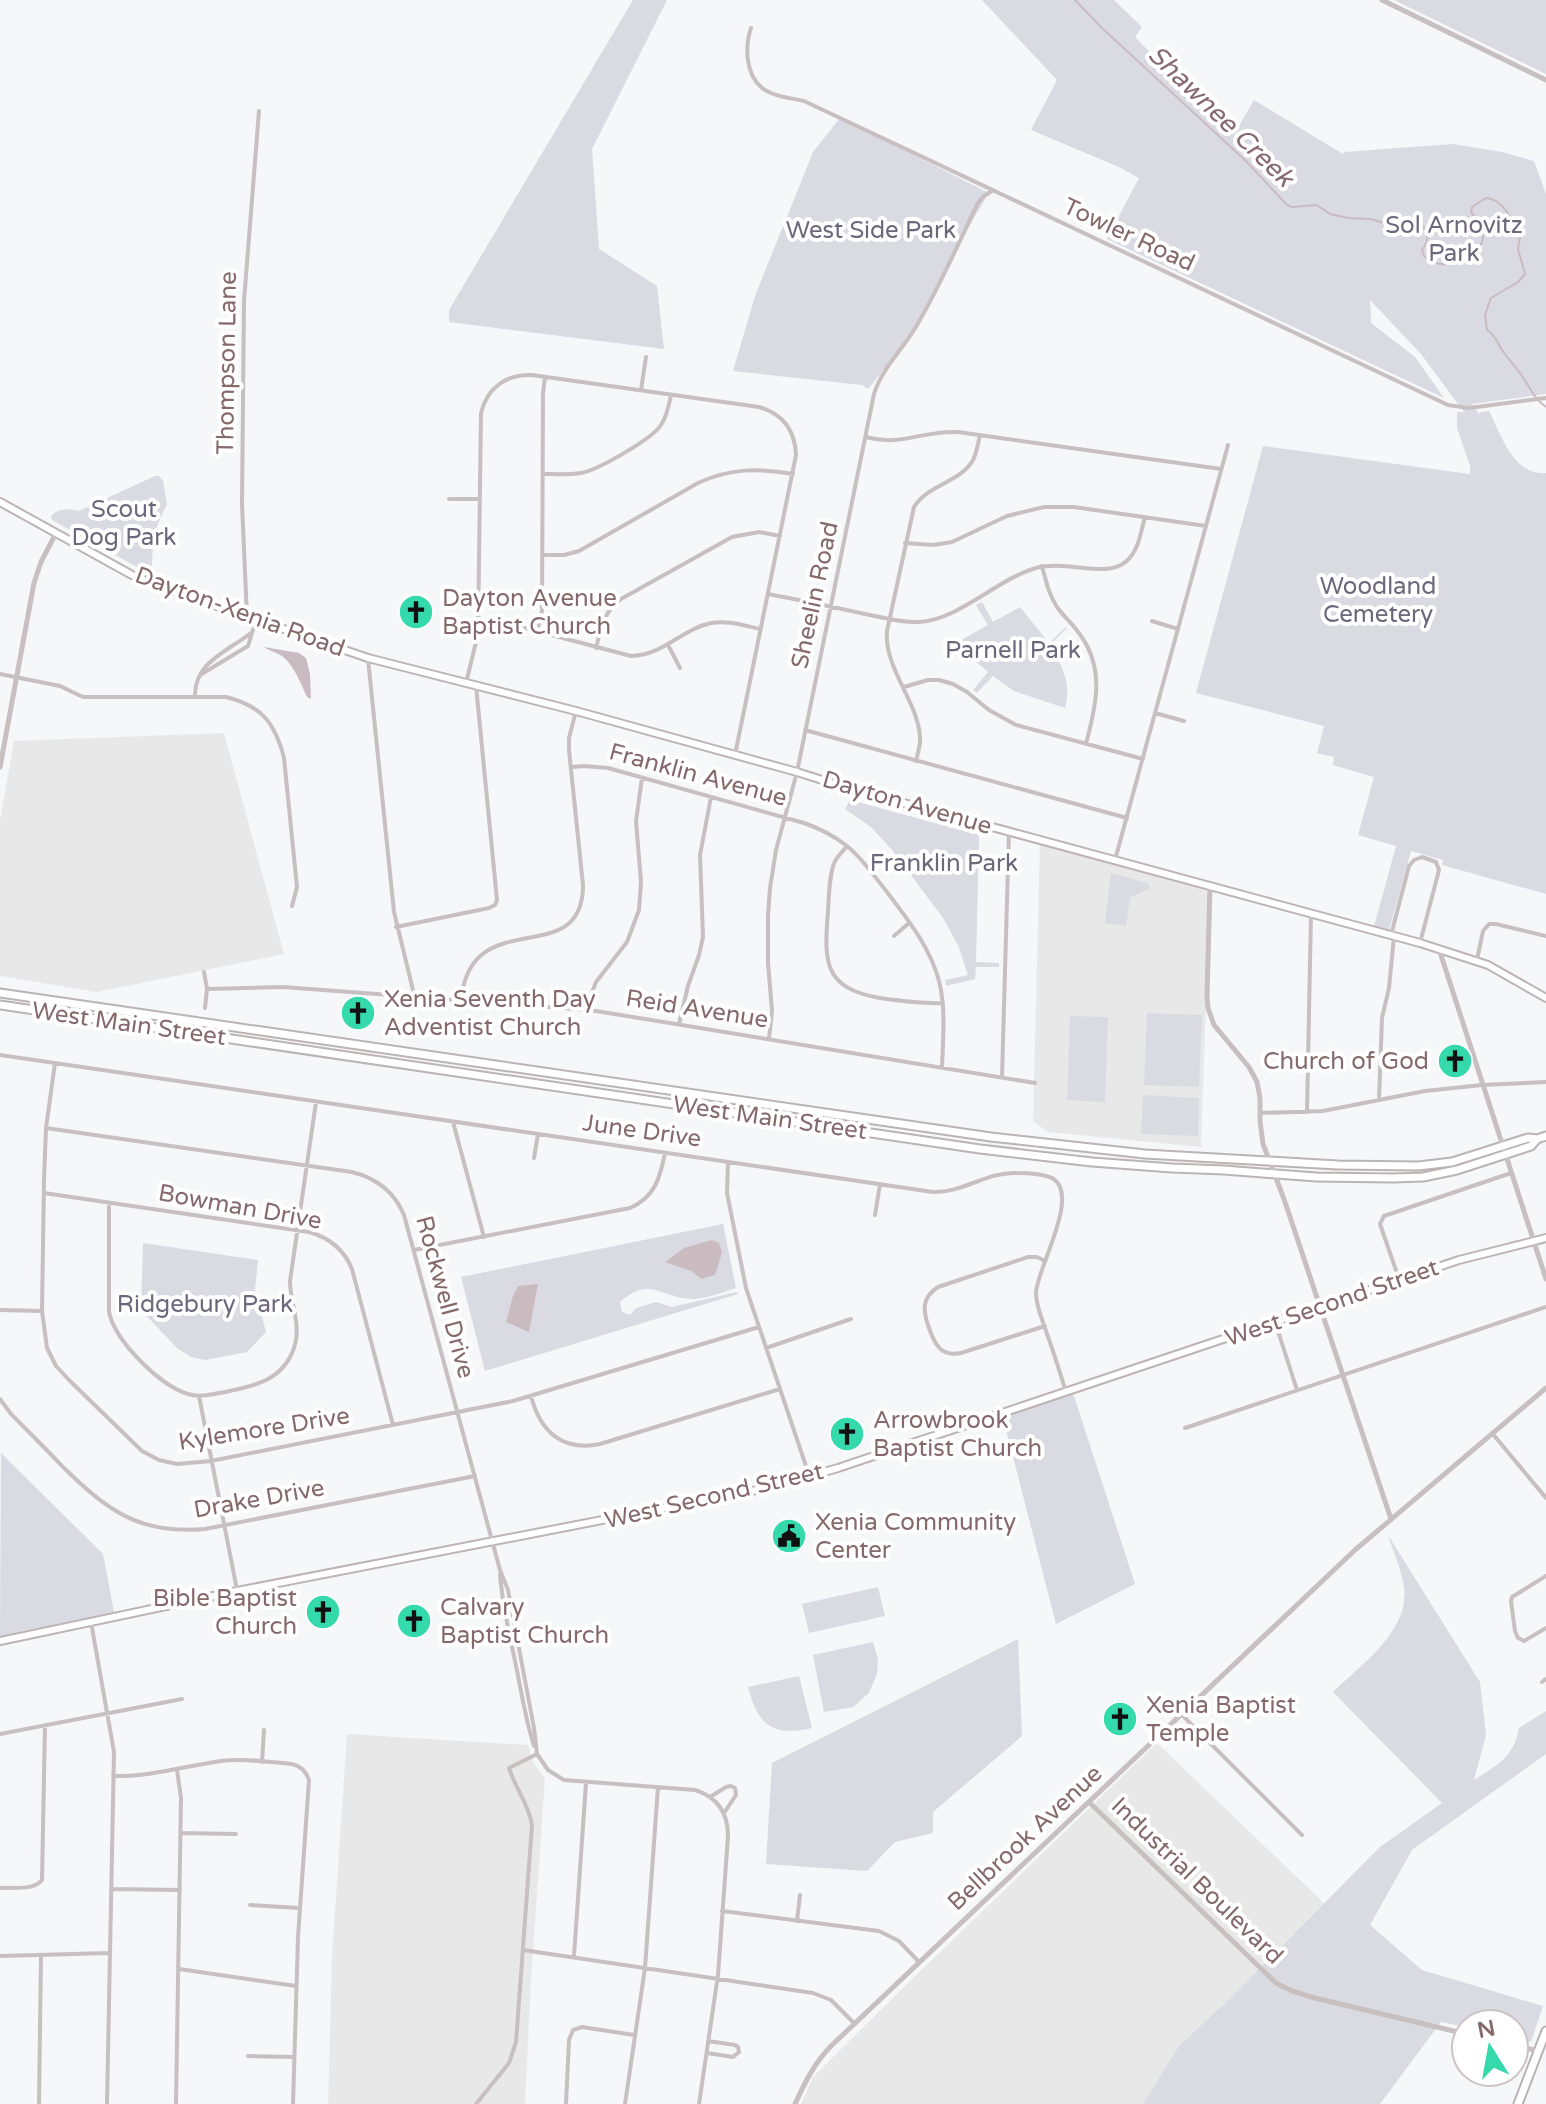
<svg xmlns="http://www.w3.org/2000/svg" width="1546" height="2104" font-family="'Varela Round',sans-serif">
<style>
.built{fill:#e9e8e9}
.green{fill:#dadae2;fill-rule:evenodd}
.water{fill:#cabbc0}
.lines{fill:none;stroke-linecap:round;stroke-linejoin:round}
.stream{stroke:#cabbc0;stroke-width:2}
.secondary-casing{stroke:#beb4b5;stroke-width:10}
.primary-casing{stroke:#bcb3b4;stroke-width:11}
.trunk-casing{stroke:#bab3b4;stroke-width:11}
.minor{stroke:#c7bfc0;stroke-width:4}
.tertiary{stroke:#c7bfc0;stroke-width:5}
.secondary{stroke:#fff;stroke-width:6}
.primary{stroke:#fff;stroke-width:7}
.trunk{stroke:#fff;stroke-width:7}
.labels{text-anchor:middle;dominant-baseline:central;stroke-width:8;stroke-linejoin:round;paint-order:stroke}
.park-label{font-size:24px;fill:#6d677c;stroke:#fff}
.street-label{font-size:24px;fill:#85696b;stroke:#fff}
.poi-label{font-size:24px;fill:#85696b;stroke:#fff;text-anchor:start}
.water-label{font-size:26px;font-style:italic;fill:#876971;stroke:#fff}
</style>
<rect width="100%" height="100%" fill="#f5f7f8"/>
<path class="built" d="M224,733L284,954L97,992L0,976V821L14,741Z
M1040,840L1210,886L1201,1147L1048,1132L1033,1121Z
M347,1734L528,1745L534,1764L545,1778L531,1980L525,2104H328L332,1956Z
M1157,1743L1324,1903L1224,2004L1179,2046L1144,2104H801L813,2077L910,1981Z"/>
<path class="green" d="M633,0H667L592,149L599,249L657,286L664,349L449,322V310Z
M982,0H1114L1142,27L1135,37L1205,108L1236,131L1254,100L1343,154L1344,152L1453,144L1502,152L1534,161L1546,194V394L1472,404L1479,414L1480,412L1489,411C1501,434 1513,476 1546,473V894L1442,865L1443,860L1411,851L1388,934L1373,930L1396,846L1358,835L1374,777L1333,765L1334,757L1317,753L1324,726L1196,693L1263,446L1470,474V466L1457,428V412H1464L1421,354L1370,300L1371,323L1415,357L1444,398L1107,239L1139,178L1119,167L1031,130L1057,80Z
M1394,0H1546V74Z
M840,118L989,193L955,249L910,338L868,389L862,385L733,371L755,296L813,152Z
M155,476H159L163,481L167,505C154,528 153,541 152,566L150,570L146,572L52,520L51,516C59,508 69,509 79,511Z
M982,602L993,622L1020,607L1049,643L1066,627L1067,628L1050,645C1062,667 1072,682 1065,708L1014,691L993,676L977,693L973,690L988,672L974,660L949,647L988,625L976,605Z
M850,800L979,835L976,962L999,963V967H976L975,979L946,986L945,980L968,975L958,945L943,918L892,850L871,827L845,809Z
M1111,873L1147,883L1150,888L1130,898L1126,926L1105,923Z
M1147,1013L1202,1015L1199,1087L1144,1085Z
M1070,1016L1108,1017L1105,1102L1067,1100Z
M1143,1095L1199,1098L1198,1136L1141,1134Z
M723,1224L736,1288C723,1292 706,1299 692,1299C657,1297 651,1275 620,1302L622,1312L630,1315L636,1308L656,1302L672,1307L737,1292L738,1294L485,1371L461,1277ZM722,1253L719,1261L701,1279L691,1271L681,1266Z
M143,1243L258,1260L255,1290L266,1332L247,1352L205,1360L191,1357L177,1348L141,1310Z
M1072,1390L1135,1584L1056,1624L1002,1414Z
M1,1453L103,1554L114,1612L0,1637Z
M1388,1535L1480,1682L1486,1735L1474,1780C1496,1766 1514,1757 1519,1728L1546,1711V1754L1412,1850L1370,1925L1422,1970L1543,2006L1531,2042L1514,2038V2024H1466V2027L1441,2022L1380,2104H1143L1179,2046L1224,2004L1380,1847L1442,1803L1333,1692C1362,1664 1414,1628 1403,1582C1400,1566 1393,1551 1388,1535Z
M878,1587L885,1616L809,1633L802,1604Z
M1018,1639L1022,1736L933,1812V1833L895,1842L867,1871L766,1864L772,1763Z
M873,1642L878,1660L877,1674L869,1693L853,1707L824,1712L813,1655Z
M799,1676L812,1728C772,1737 758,1725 748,1687Z"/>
<path class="water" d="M264,647L299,653L306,658L310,674L311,699L307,697C301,684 294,665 282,656C276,652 269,651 264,647Z
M712,1240L719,1243L722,1253L715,1275L701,1279L691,1271L665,1262L684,1248Z
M538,1284L529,1332L506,1322L513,1296L518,1286Z"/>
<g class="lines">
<path class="stream" d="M1075,0L1102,28L1246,161L1287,205L1292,207L1317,205L1330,214L1348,218L1370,219L1397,226L1416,223L1423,226L1427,234V242L1422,250L1424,256C1428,259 1434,263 1441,264C1456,266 1485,252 1483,234C1483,225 1476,218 1471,212L1472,207L1486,198C1505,200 1509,219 1521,231L1518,249L1525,274L1518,282L1491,298L1485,315L1487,330C1495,335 1497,342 1502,350C1508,359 1516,367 1522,376C1530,387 1534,399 1546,407"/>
<g class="secondary-casing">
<path id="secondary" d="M0,502L132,575L153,584L368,658L576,711L797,772L841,786L1420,943L1488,965L1546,998
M0,1641L237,1591L772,1487L838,1468L1459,1260L1546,1238"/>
</g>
<g class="primary-casing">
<path id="primary" d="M0,993L991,1137L1145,1154L1338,1165L1418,1166L1452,1162L1528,1138L1537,1139
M0,1005L980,1149L1092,1162L1172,1168L1224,1170L1316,1177L1394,1178L1423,1177L1457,1170L1531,1146L1537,1139L1546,1136"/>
</g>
<g class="trunk-casing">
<path id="trunk" d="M1518,2104L1546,2031"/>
</g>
<path class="minor" d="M751,28C745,46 745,74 762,88C772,96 791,98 804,101L1448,405L1469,408L1546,398
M641,390L646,357
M866,437C900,447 924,430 958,432L1221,469
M543,474C555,474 568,475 581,473C598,470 652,439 661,425C667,416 669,405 671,395
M449,499H479
M905,543L933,545L952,542L1007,516L1044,507H1074L1206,526
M542,555H564L579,551L698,483C730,468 759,468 793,474
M1042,566C1046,581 1049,595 1057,607C1064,617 1074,625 1081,636C1105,670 1096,706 1086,744
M768,594C800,600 833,607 865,614C882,617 901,623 919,622C959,620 997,579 1036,568C1063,560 1101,576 1121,565C1138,556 1140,535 1145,517
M247,617L242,504L244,301L259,111
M479,620L498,621L631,656C662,656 682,629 711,623C727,620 745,626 761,629
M1152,621L1178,629
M537,632L542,611L543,393L545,377
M668,645L680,668
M596,648C601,628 604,611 621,599L732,537L759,532L780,536
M368,659L394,912L413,990V997
M0,674L60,686L83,697H226C262,706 275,723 284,758L297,887L292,906
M200,675L248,646L256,620
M466,683L478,634L481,413C487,388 506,374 532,375L759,407C783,414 795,431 796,455L735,755
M904,687L928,680H939L953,684L967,692L989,710L1016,725L1143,759
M195,695C195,662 228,651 251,633
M1155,713L1184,721
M805,730L1127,818
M916,761C918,752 921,744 920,736C917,700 884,668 887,631L914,507C928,484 960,483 973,460C977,452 978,443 980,435
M571,767L584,766L608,768L804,823C819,828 834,836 847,846C863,859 874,876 887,892C908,920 930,947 939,981C946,1008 943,1039 942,1067
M847,846C843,851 838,856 835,861C829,875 829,895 828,911C824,962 823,988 880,998C901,1001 921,1004 943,1003
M1115,860L1228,445
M396,927L489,908L495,905L497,900L476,686
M1391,935L1409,866L1414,860L1422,857L1436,862L1439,870L1420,943
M894,936L909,923
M1477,960L1483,931L1489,924H1496L1546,936
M204,972L207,989L205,1008
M207,989L283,987L590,1010L1035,1083
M461,1001C470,901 583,973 583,885L569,750V738L576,711
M590,1010L591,995L596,982L627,942L639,910L641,882L636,821L642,778
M679,1024L688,986L699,955L703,937L700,855L711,797
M769,1039L772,1011L768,963V915L770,888L776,850L797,772L874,394C882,368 904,348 917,325C940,286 958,244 978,203L984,196L992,191
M0,1055L933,1192C962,1193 987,1172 1016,1173C1026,1173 1043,1174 1052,1178C1082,1194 1036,1270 1036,1293C1036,1307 1043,1321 1047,1334C1054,1353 1060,1373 1066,1392
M55,1063L46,1128L44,1180L42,1311L47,1348L56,1366L70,1381L142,1451L159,1460L177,1464L211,1461L513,1401L759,1327
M1002,1077L1009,831
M1379,1100L1382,1018L1389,988L1394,936
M1307,1112L1311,913
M1260,1113L1323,1111L1425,1091L1482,1085L1546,1082
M453,1122L484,1237
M46,1128L352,1172C376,1178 394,1191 404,1215L500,1570L508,1590L534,1728L537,1754
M534,1158L538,1134
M728,1162L727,1193L746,1288L809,1475
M44,1193L309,1232C330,1238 344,1249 352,1269L393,1425
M109,1203V1312C115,1341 160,1386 188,1394C200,1398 213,1394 225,1392C255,1386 283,1380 294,1348C302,1325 290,1304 290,1281L316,1102
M875,1215L880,1184
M414,1250L630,1208C655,1197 660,1178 665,1153
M1399,1279L1380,1224L1384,1216L1511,1173
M0,1310L42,1311
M1275,1322L1297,1390
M1045,1326L961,1353C941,1357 935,1345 929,1328C923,1311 921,1298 938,1287L1028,1257H1037L1045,1261
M766,1348L851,1319
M199,1396L237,1590
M531,1396C540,1431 562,1452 600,1444L780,1389
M0,1399L11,1414C28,1431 46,1449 63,1467C107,1510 139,1535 205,1529L475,1476
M1185,1428L1546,1307
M1492,1433L1546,1498
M500,1574C502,1603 509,1632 515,1661C521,1689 525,1718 534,1746
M1546,1576L1512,1597L1511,1601L1515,1631L1518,1638L1524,1641L1546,1628
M91,1622L114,1752L107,2104
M1542,1682L1546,1679
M1182,1715L1302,1835
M0,1734L182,1699
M537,1754L548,1770L564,1780L695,1790C717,1797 728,1813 728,1836L718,1975L699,2104
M262,1762L264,1730
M113,1776C150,1777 185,1766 221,1761C244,1758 269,1762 292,1764C301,1766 306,1771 309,1780L298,1937L293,2104
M710,1797L726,1787L731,1786L735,1788L736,1795L724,1813
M181,1833L236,1834
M0,1888C14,1887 33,1891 42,1880L45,1725
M111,1889L180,1890
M250,1905L299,1908
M722,1911L879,1931L899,1941L919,1962
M797,1921L800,1895
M523,1950L813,1993L831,2000L854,2023
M0,1956L109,1953
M574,1956L586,1783
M179,1969L296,1986
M707,2053L733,2057L739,2052L738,2047L735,2045L708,2041
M248,2056L294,2057
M39,2104L41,1955
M176,2104L181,1798L177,1770
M476,2104L509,2063L516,2042L532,1825C529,1804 515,1788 509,1768L537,1754
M566,2104L569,2040L573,2030L582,2027L634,2035
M625,2104L645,1968L658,1787"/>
<path class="tertiary" d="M1382,0L1546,80
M0,767L34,583L41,562L56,533
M1210,886L1207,996L1208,1008L1214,1025L1249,1067L1257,1082L1260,1098V1121L1263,1144L1284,1199L1391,1519
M1439,949L1546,1279
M1089,1802L1276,1983L1292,1991L1315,1998L1466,2034
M1514,2045L1538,2051
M795,2104C805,2082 815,2062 832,2045L1355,1550L1546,1388"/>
<use href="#secondary" class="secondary"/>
<use href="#primary" class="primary"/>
<use href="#trunk" class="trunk"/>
</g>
<defs>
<g id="church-disc" transform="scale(1.8)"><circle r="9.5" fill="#34daab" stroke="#fff"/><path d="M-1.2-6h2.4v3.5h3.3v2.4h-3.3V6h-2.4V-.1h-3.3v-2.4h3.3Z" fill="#111"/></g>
<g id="civic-disc" transform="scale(1.8)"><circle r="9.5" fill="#34daab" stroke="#fff"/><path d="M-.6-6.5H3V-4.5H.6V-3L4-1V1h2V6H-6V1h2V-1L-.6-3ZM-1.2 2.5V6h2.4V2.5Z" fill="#111"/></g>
</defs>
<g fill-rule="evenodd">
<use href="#church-disc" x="416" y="612"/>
<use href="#church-disc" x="358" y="1013"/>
<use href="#church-disc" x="1455" y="1061"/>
<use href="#church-disc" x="847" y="1434"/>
<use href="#civic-disc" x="789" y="1536"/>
<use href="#church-disc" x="323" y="1612"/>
<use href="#church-disc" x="414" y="1621"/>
<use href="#church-disc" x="1120" y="1719"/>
</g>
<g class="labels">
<g class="park-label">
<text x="1454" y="225">Sol Arnovitz<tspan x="1454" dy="28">Park</tspan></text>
<text x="871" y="230">West Side Park</text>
<text x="124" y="509">Scout<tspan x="124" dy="28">Dog Park</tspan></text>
<text x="1378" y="586">Woodland<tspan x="1378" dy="28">Cemetery</tspan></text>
<text x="1013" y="650">Parnell Park</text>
<text x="944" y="863">Franklin Park</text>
<text x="205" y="1304">Ridgebury Park</text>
</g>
<g class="street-label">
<text transform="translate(1129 235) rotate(25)">Towler Road</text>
<text transform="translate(227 363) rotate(-89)">Thompson Lane</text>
<text transform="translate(815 595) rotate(-78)">Sheelin Road</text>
<text transform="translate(240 612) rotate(20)">Dayton-Xenia Road</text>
<text transform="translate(698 775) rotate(15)">Franklin Avenue</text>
<text transform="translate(907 803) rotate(16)">Dayton Avenue</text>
<text transform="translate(697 1009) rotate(9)">Reid Avenue</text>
<text transform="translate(129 1024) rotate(8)">West Main Street</text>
<text transform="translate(770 1118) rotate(8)">West Main Street</text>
<text transform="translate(642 1131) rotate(8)">June Drive</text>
<text transform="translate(240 1207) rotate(10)">Bowman Drive</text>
<text transform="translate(445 1297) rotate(75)">Rockwell Drive</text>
<text transform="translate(1332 1303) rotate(-19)">West Second Street</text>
<text transform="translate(264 1429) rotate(-9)">Kylemore Drive</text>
<text transform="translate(714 1496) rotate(-13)">West Second Street</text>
<text transform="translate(259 1499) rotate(-10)">Drake Drive</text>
<text transform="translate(1025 1838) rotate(-43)">Bellbrook Avenue</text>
<text transform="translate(1197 1881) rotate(44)">Industrial Boulevard</text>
</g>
<g class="poi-label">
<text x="442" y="598">Dayton Avenue<tspan x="442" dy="28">Baptist Church</tspan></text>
<text x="384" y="999">Xenia Seventh Day<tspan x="384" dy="28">Adventist Church</tspan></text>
<text x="1429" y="1061" text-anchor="end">Church of God</text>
<text x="873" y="1420">Arrowbrook<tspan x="873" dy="28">Baptist Church</tspan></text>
<text x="815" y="1522">Xenia Community<tspan x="815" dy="28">Center</tspan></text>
<text x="297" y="1598" text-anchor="end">Bible Baptist<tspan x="297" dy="28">Church</tspan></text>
<text x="440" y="1607">Calvary<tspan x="440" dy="28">Baptist Church</tspan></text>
<text x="1146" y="1705">Xenia Baptist<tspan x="1146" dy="28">Temple</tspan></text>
</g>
<g class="water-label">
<text transform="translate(1221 116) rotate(44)">Shawnee Creek</text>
</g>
</g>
<g transform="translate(1490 2048) rotate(349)"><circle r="38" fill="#ffffff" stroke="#cec3c4" stroke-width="2"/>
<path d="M0-6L14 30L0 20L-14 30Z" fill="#34daab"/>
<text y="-12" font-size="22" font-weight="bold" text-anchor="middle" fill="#85696b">N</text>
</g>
</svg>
